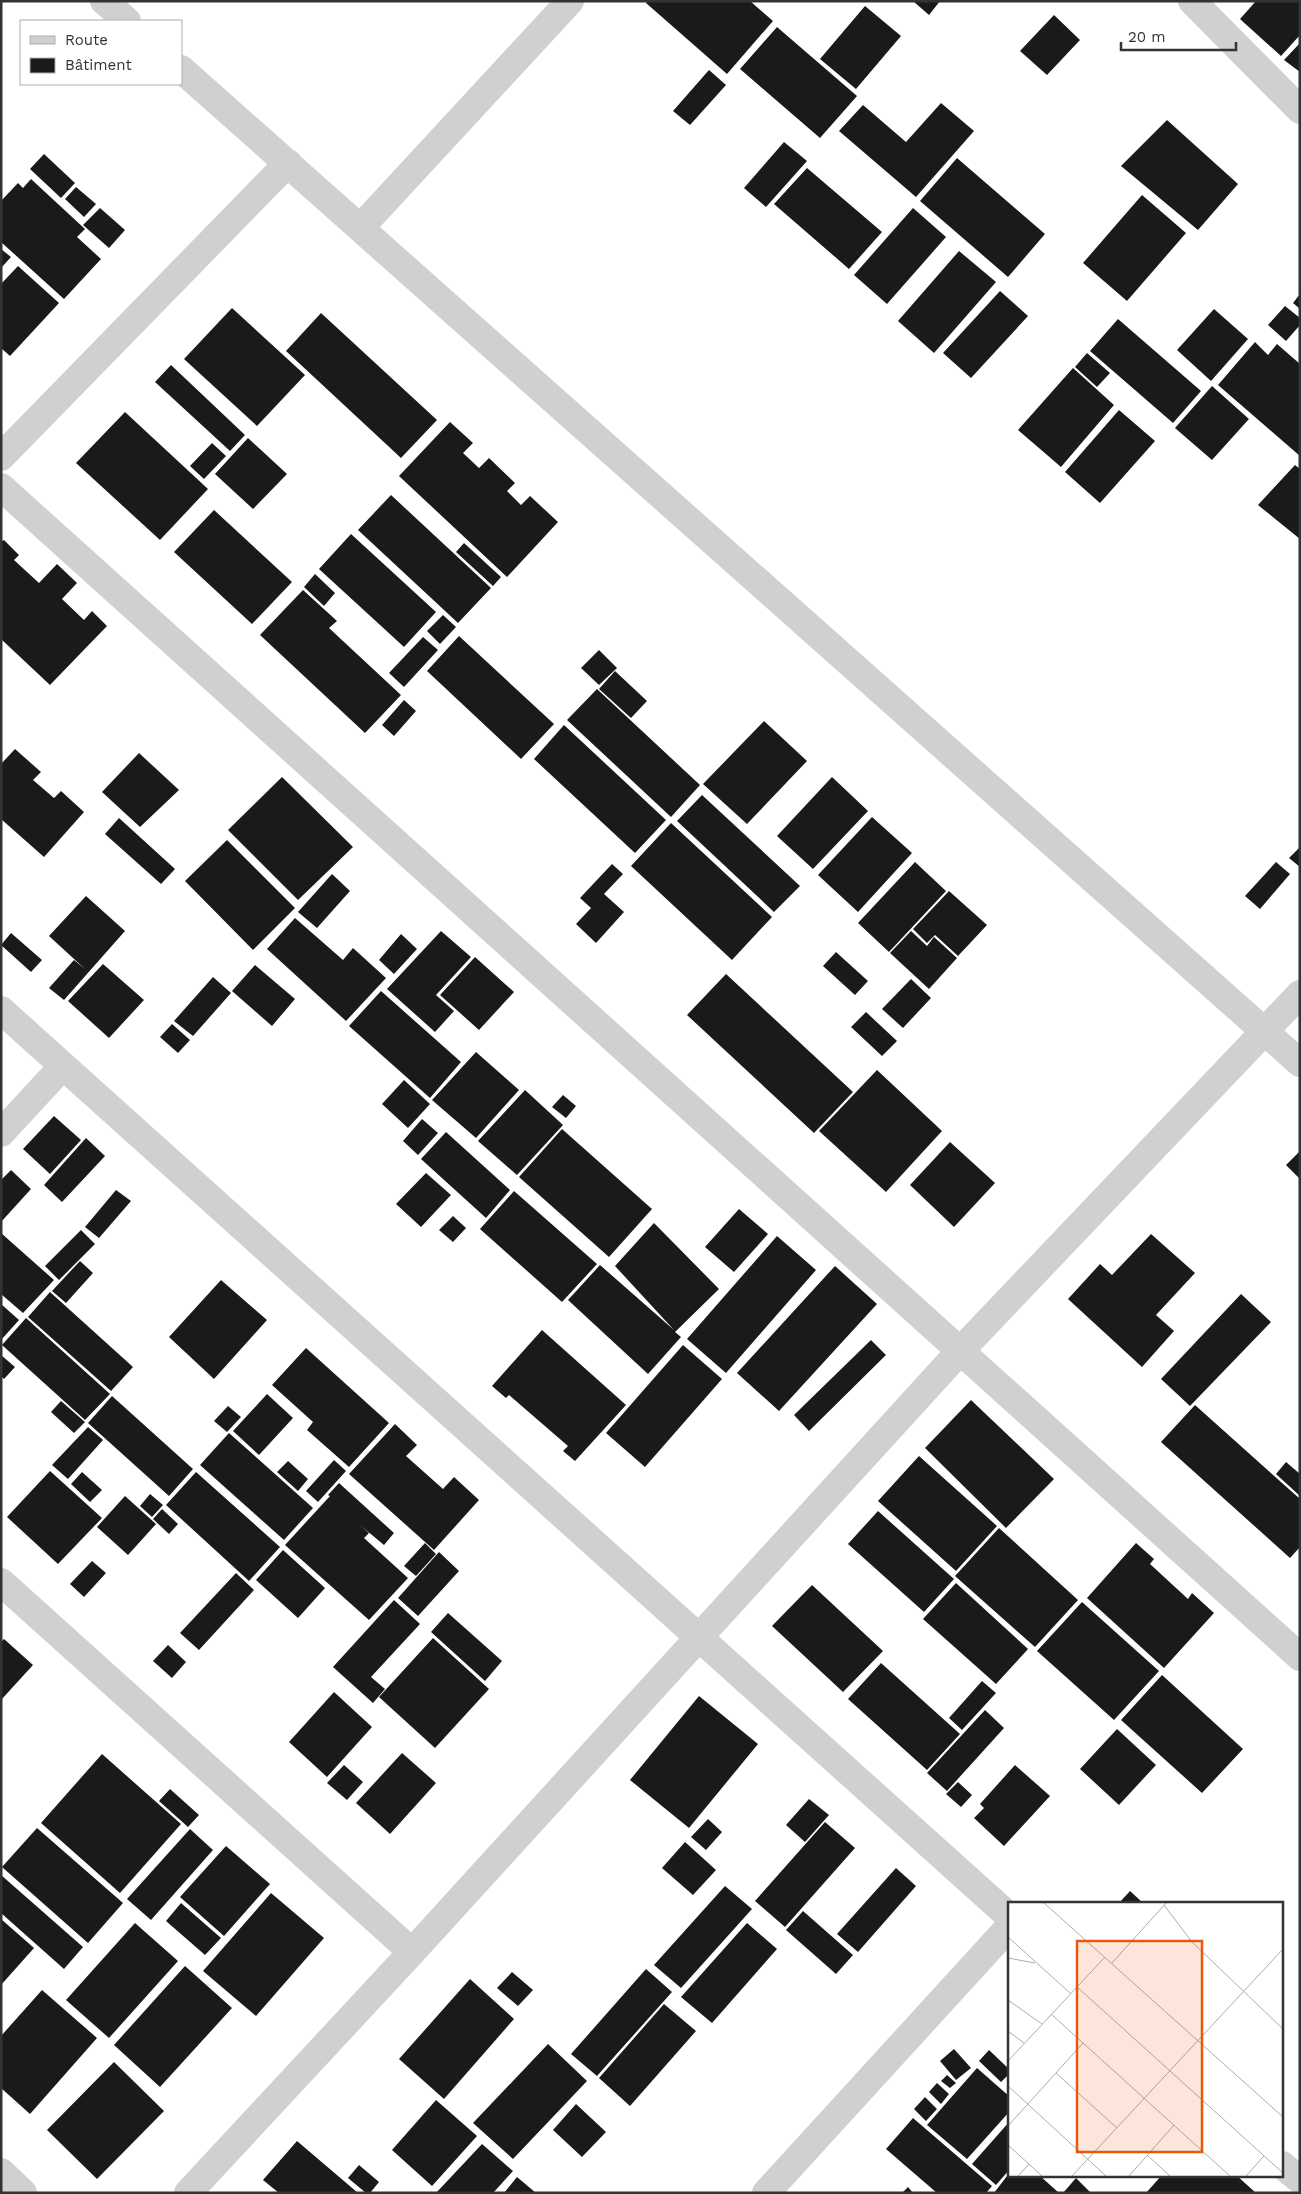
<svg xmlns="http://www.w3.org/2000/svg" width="1301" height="2194" font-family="'Work Sans',sans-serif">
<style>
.building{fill:#1a1a1a}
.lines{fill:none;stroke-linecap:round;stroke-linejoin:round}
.minor{stroke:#d0d0d0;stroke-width:28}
.inset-road{fill:none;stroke:#adadad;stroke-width:1}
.view{fill:#e8590c;fill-opacity:0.15;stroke:#e8590c;stroke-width:2.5}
.inset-edge{fill:none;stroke:#333;stroke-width:2.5}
</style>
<rect width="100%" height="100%" fill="#fff"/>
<path class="building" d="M648,1H750L773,21L727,74L646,3Z
M913,1H940L929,15Z
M1256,1H1300V35L1281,56L1240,19Z
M865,6L901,36L856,89L820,59Z
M1054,15L1080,40L1047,75L1020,51Z
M777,27L857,96L820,138L740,69Z
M1300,43V72L1284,60Z
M709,70L726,85L690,125L673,111Z
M941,103L974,131L916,197L839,131L863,105L906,142Z
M1167,120L1238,184L1198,230L1121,166Z
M784,142L807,161L766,207L744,188Z
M44,154L75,183L61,198L30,169Z
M957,158L1045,234L1008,277L920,201Z
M807,168L882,232L849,269L774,204Z
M31,179L85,229L77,237L101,259L64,299L1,242V201L18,183L23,188Z
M76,187L96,204L84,217L65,199Z
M1142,195L1186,233L1127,301L1083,263Z
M100,208L125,230L109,248L83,225Z
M913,208L946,237L887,304L854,275Z
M1,249L11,257L1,268Z
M959,251L996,282L934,353L898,321Z
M18,266L59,303L10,356L1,348V284Z
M1000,291L1028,316L971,378L943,353Z
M1300,294V309L1293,303Z
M1285,306L1300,318V325L1286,341L1268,325Z
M232,308L305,375L257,426L184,359Z
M1214,309L1248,339L1211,381L1177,350Z
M321,313L437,420L401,458L286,351Z
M1118,319L1201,391L1173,423L1090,351Z
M1255,342L1268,355L1277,344L1300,364V456L1218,385Z
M1087,353L1110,373L1097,387L1075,367Z
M171,365L245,435L230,451L155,382Z
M1073,368L1114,405L1061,467L1018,430Z
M1212,386L1249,419L1212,460L1175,428Z
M1119,410L1155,441L1100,503L1065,472Z
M125,412L208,489L160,540L76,463Z
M450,422L473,443L463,453L479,468L489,458L515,483L507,491L521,505L530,496L558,522L507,577L399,476Z
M248,438L287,474L253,509L215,474Z
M212,443L226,456L204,479L190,466Z
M1295,465L1300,469V539L1258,505Z
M391,495L491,588L458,623L358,530Z
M214,510L292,582L252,624L174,552Z
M351,534L436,612L404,647L319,569Z
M4,540L19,555L14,560L39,583L57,564L77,583L62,599L84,620L92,611L107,626L50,685L1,639V542Z
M464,543L501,577L493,586L456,552Z
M315,574L335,593L324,606L304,587Z
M303,590L337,621L329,628L401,695L365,733L260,635Z
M443,615L456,627L440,644L427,631Z
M459,636L554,724L521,759L427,671Z
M423,637L438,650L404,687L389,673Z
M599,650L617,668L599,685L581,668Z
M615,671L647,701L631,718L599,689Z
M597,689L700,785L671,817L567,720Z
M404,700L416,711L394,736L382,725Z
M764,721L807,761L747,824L703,784Z
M564,725L666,820L635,853L534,759Z
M15,749L41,772L33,780L54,798L61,791L84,812L44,857L1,819V764Z
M139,753L179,790L140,827L102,792Z
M282,777L353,847L298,900L228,830Z
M832,777L868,811L813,869L777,836Z
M702,795L800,886L774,912L677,821Z
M872,817L912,853L858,912L818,875Z
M119,818L175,869L161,884L105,834Z
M671,823L772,917L732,960L631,866Z
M227,840L295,908L253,950L185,881Z
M1300,847V867L1289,858Z
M915,862L946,891L889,952L858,923Z
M1276,862L1290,874L1260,909L1245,896Z
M612,864L623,874L604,894L624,912L596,943L576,924L591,908L580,898Z
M332,874L350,891L317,928L298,912Z
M949,891L987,925L958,956L935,935L927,943L913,929Z
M86,896L125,931L64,1000L49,988L74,960L85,969L49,936Z
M295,918L343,960L353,948L386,978L346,1021L267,949Z
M441,931L471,957L436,995L454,1011L435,1032L387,989Z
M911,931L927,946L934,937L957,958L929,989L890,953Z
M11,933L42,960L31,972L1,945Z
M401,934L417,949L394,974L379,960Z
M836,952L868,981L855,995L823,966Z
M475,957L514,992L479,1030L440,995Z
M103,964L144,1000L109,1038L68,1001Z
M255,965L295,999L272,1026L232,991Z
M726,974L853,1092L814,1133L687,1015Z
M213,977L231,993L193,1036L174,1021Z
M911,979L931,998L903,1028L882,1009Z
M381,991L461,1062L430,1098L349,1026Z
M866,1012L897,1041L882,1056L851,1027Z
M172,1024L190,1040L178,1053L160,1037Z
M476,1052L519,1090L476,1138L432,1100Z
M877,1070L942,1131L886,1192L819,1131Z
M404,1080L430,1104L408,1128L382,1104Z
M525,1090L563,1125L517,1175L478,1141Z
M563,1095L576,1106L566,1118L552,1107Z
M54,1116L81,1140L50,1174L23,1149Z
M422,1119L438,1133L418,1155L403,1141Z
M562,1129L652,1209L609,1257L519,1177Z
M446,1132L510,1190L486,1218L421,1159Z
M86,1138L105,1156L62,1202L44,1185Z
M950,1142L995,1183L954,1227L910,1185Z
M1300,1151V1179L1286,1165Z
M11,1170L31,1189L1,1222V1180Z
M426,1173L451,1195L421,1227L396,1204Z
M116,1190L131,1201L99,1238L85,1227Z
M514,1191L597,1264L562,1302L480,1229Z
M739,1209L768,1234L734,1272L705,1247Z
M453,1216L466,1228L453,1242L439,1230Z
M654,1223L719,1289L675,1332L681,1337L648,1374L568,1300L600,1265L674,1330L615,1266Z
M81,1230L95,1244L59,1280L45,1266Z
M1,1233L54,1280L23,1313L1,1294Z
M1151,1234L1195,1273L1156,1315L1174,1331L1142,1367L1068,1299L1100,1264L1112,1275Z
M777,1236L816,1270L726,1373L687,1339Z
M80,1261L93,1273L66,1303L52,1291Z
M835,1266L877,1304L779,1411L737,1373Z
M221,1280L267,1320L214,1379L169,1337Z
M50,1292L133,1367L111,1391L28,1317Z
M1241,1294L1271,1322L1190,1406L1161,1379Z
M1,1304L19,1320L1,1340Z
M26,1318L110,1394L85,1420L2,1345Z
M542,1330L626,1405L575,1461L563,1451L568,1446L509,1395L506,1398L492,1386Z
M871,1340L886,1355L809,1431L794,1415Z
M683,1345L722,1379L645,1467L606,1433Z
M306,1348L389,1423L349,1467L307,1430L313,1422L272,1385Z
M1,1355L15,1367L4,1379L1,1376Z
M267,1394L293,1418L259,1455L233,1431Z
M112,1396L193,1469L169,1496L88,1423Z
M971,1400L1054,1479L1006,1528L925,1448Z
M61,1401L85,1422L74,1433L51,1412Z
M1195,1405L1300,1499V1547L1290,1558L1161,1442Z
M228,1406L241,1417L227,1432L214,1421Z
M395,1424L417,1445L406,1456L443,1489L454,1477L479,1500L434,1550L349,1474Z
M88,1427L103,1440L68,1479L52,1465Z
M229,1433L313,1508L284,1540L200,1465Z
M919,1456L997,1526L956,1571L878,1501Z
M334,1460L346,1471L318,1502L306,1491Z
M288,1461L308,1479L298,1491L277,1472Z
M1286,1462L1300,1474V1496L1276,1474Z
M50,1471L102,1518L58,1564L7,1517Z
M82,1472L102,1490L90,1502L71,1484Z
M196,1472L280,1547L249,1581L166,1505Z
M339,1483L394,1533L384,1545L360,1525L369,1533L364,1538L408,1578L369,1620L285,1545L330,1496L328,1495Z
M150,1494L163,1505L152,1517L140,1506Z
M125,1496L156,1524L128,1555L97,1527Z
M162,1509L178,1524L169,1534L153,1519Z
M878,1511L954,1579L924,1612L848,1544Z
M999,1528L1078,1600L1035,1647L955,1576Z
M425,1543L436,1554L416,1576L404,1566Z
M1136,1543L1154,1559L1150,1564L1188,1599L1192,1593L1214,1613L1164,1668L1087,1598Z
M283,1550L325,1588L298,1618L256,1580Z
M439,1552L459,1571L418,1616L398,1598Z
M92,1561L106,1573L84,1597L70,1584Z
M236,1573L254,1590L199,1650L180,1633Z
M956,1583L1028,1649L996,1684L923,1619Z
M812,1585L883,1651L843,1692L772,1626Z
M394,1600L420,1624L371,1677L385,1689L373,1703L333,1667Z
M1082,1602L1159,1671L1114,1720L1037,1651Z
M448,1613L502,1661L485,1681L431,1632Z
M433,1638L489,1689L435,1748L379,1697Z
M4,1639L33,1665L1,1700V1642Z
M168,1645L186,1662L172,1678L153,1661Z
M881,1663L960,1734L927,1770L848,1699Z
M1162,1675L1243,1749L1202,1793L1121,1720Z
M982,1681L996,1693L962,1730L949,1718Z
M334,1692L372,1727L327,1777L289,1742Z
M699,1696L758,1744L689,1828L630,1780Z
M985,1710L1004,1728L947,1791L927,1773Z
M1117,1729L1156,1765L1119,1805L1080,1769Z
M402,1753L436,1783L390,1834L356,1803Z
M102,1754L181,1824L120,1893L41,1823Z
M344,1765L363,1782L347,1800L327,1783Z
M1015,1765L1050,1796L1004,1846L974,1818L984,1808L980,1804Z
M958,1782L972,1795L961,1807L946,1794Z
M170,1789L199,1815L188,1827L159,1801Z
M809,1799L829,1815L805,1842L786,1825Z
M708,1819L722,1832L706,1850L691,1837Z
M825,1822L855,1848L785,1927L755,1901Z
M37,1828L123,1903L88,1943L2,1867Z
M190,1829L213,1850L151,1920L127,1899Z
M685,1842L716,1870L693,1895L662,1868Z
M226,1846L270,1884L224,1936L180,1897Z
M896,1868L916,1886L858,1952L837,1934Z
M1,1875L83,1947L64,1969L1,1913Z
M725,1886L752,1909L681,1988L654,1965Z
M1130,1891L1143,1903H1119Z
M271,1893L324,1938L256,2016L203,1971Z
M181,1903L221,1938L205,1955L166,1921Z
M803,1911L853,1955L836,1974L786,1930Z
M1,1919L34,1948L1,1985Z
M135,1923L178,1961L109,2038L66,2000Z
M747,1923L777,1949L712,2023L681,1997Z
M185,1966L232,2008L160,2087L114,2045Z
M646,1969L672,1992L597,2076L571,2054Z
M512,1972L533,1990L518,2006L497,1988Z
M470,1979L514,2019L444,2099L399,2059Z
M42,1990L97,2038L30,2114L1,2088V2036Z
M664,2004L696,2031L630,2106L599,2078Z
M548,2044L587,2081L513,2159L473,2123Z
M954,2049L971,2068L956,2080L940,2061Z
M989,2050L1010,2070V2073L1001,2082L979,2061Z
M114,2062L164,2111L97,2179L47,2130Z
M977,2068L1010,2097V2111L967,2159L927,2125Z
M947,2075L956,2083L950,2088L941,2081Z
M937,2083L949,2094L941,2104L929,2092Z
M925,2097L937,2109L926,2121L914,2109Z
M436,2100L477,2136L432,2186L392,2150Z
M576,2104L606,2132L582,2157L553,2130Z
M913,2118L992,2186L986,2193H937L886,2149Z
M1010,2121V2169L996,2185L972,2164Z
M297,2141L358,2193H279L263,2180Z
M482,2144L513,2171L493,2193H436Z
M359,2165L379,2182L370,2193H366L348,2178Z
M1010,2172V2175H1039L1059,2193H994Z
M1162,2175H1236L1256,2193H1146Z
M517,2177L536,2193H504Z
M1076,2178L1091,2193H1063Z
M908,2187L913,2193H902Z"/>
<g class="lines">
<path class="minor" d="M104,1L127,21
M1192,1L1300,110
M181,69L1300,1063
M361,227L570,1
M1,457L288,163
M1,487L1300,1657
M1,1010L1010,1917
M1,1133L63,1066
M1,1582L412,1952
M1282,2165L1300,2180
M1,2172L23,2193
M188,2193L412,1952L961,1350L1300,994
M766,2193L1010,1926"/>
</g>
<g transform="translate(1008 1902)">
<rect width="275" height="275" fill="#fff"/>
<path class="inset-road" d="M36,1L275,215M156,3L184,40L275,127M0,35L62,91M0,56L27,61M104,61L158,1M68,84L275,271M0,98L34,122M43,112L222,274M0,129L16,141M0,159L97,55M48,171L109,226M0,184L98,274M0,224L75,141M0,243L34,274M139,253L162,274M10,274L21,262M64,274L275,47M121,274L166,223M238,274L256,254"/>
<path class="view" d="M69,39H194V250H69Z"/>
<rect width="275" height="275" class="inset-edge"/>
</g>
<rect width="1301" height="2194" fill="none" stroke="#333333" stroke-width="5"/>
<rect x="20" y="20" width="162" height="65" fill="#ffffff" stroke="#adadad"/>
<rect x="30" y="36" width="25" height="8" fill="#d0d0d0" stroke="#adadad"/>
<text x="65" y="45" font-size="15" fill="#333333">Route</text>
<rect x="30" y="58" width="25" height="15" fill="#1a1a1a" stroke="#adadad"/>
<text x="65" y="70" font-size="15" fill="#333333">Bâtiment</text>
<path d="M1121 42v8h115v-8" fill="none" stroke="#333333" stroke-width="2.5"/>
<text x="1128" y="42" font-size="15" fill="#333333" stroke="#ffffff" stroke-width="4" paint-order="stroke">20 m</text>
</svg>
